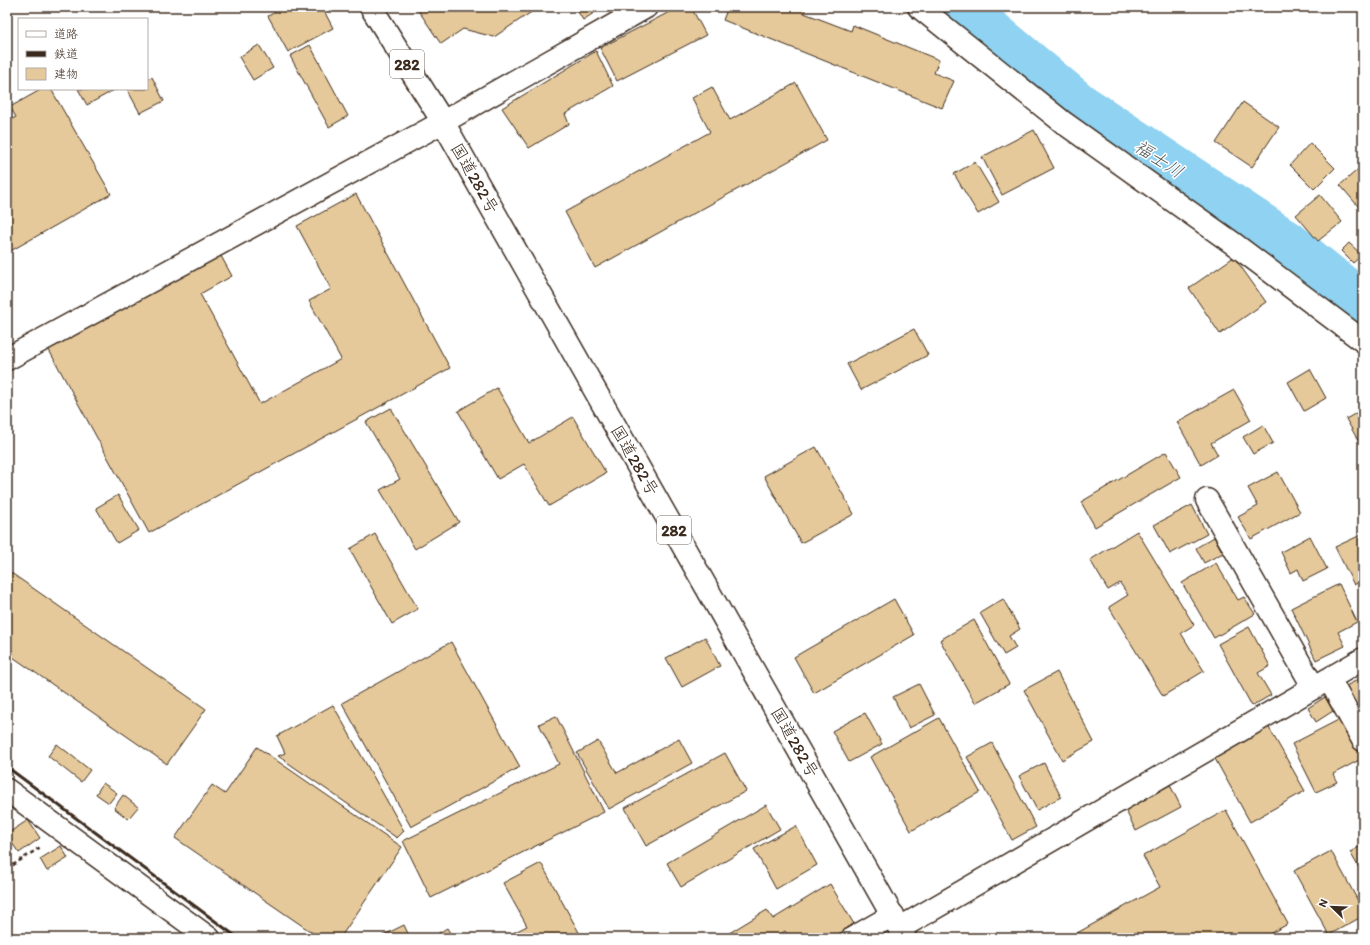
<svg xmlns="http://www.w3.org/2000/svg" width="1370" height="945" font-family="Itim,'Klee One',sans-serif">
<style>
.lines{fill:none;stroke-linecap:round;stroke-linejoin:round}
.river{stroke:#8fd2f1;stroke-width:48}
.building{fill:#e5c99a;stroke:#3b2a1e}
.minor-casing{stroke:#3b2a1e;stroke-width:25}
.highway-casing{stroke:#3b2a1e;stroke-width:25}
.path{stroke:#3b2a1e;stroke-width:2.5;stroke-dasharray:4 3;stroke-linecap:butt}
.minor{stroke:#fff;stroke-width:22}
.highway{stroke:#fff;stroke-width:22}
.rail{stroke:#3b2a1e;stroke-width:3}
.labels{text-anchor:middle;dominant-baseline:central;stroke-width:3;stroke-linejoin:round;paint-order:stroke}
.shield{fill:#fff;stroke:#766a62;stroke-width:1}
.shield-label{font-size:16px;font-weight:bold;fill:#3b2a1e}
.street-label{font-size:17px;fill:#3b2a1e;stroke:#fff}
.water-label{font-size:18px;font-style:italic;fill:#545c5d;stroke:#fff}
</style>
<rect width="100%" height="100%" fill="#fff"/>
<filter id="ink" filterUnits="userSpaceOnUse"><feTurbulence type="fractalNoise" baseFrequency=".025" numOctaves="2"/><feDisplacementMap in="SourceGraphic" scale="8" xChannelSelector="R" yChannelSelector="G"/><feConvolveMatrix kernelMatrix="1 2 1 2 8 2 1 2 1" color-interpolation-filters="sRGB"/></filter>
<g filter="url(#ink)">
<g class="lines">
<path class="river" d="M959,7L1078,106L1285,243L1363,306"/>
</g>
<path class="building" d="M285,7H322L333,28L288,52L268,16Z
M416,7H539L494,37L463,29L441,44Z
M575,7H603L583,20Z
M679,7H691L706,35L617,81L600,48Z
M728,7H806L804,13L851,31L853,25L939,60L934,73L954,81L942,108L723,20Z
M259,45L273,68L253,80L239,57Z
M310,45L348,116L329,127L290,56Z
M596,51L613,86L565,114L569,124L529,148L502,108Z
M152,77L164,101L140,113L127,89H147V79Z
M796,83L827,140L595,268L565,212L710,132L692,98L712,87L730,120Z
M42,89H51L111,194L7,253V122L16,117L10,107Z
M78,89H116L87,105Z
M1243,102L1279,127L1252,167L1216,143Z
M1034,130L1054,168L1002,195L982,157Z
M1310,143L1335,168L1314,189L1290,165Z
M975,162L999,202L978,214L954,174Z
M1363,165V212L1340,185Z
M356,194L450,368L149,533L44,341L216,247L232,276L200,294L260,404L341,359L309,301L331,289L297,226Z
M1320,195L1342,222L1318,241L1296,215Z
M1349,243L1362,255L1353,263L1341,251Z
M1234,257L1266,302L1220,334L1189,288Z
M914,329L928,355L861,390L847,364Z
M1310,369L1326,398L1304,411L1288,382Z
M497,388L529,443L573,417L606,473L549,506L524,464L498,479L458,411Z
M1234,390L1251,420L1211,443L1218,455L1201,465L1177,422Z
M391,408L459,522L415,549L380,490L400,479L366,422Z
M1363,409V449L1346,419Z
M1263,425L1273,443L1253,454L1243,437Z
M816,447L854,514L801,543L764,476Z
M1166,452L1181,477L1095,527L1081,502Z
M1278,472L1300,512L1251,539L1238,517L1258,506L1248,488Z
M118,495L139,530L117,543L96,508Z
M1192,505L1207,534L1170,554L1154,525Z
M1137,531L1194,625L1181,633L1204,671L1163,696L1109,607L1128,595L1120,583L1108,590L1090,560Z
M375,534L418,609L392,624L350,549Z
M1363,534V580L1354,585L1335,547Z
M1310,536L1327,569L1303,581L1298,569L1291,573L1281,552Z
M1214,537L1223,553L1204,563L1196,548Z
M1216,563L1238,600L1244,597L1255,614L1214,638L1182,583Z
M7,570L206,709L167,764L7,653Z
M1339,584L1357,622L1338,632L1345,646L1316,660L1291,608Z
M894,599L914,635L814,693L794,657Z
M1003,599L1020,629L1009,636L1016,648L1004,655L980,613Z
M974,620L1009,684L975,703L940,640Z
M1249,627L1270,666L1258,673L1271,695L1252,706L1218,644Z
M705,637L720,666L682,687L666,658Z
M451,642L520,767L411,827L342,703Z
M1057,672L1094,742L1062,760L1024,690Z
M1363,677V726L1342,688Z
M919,684L935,715L909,728L893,697Z
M1325,697L1333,711L1316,722L1308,708Z
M333,705L404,831L397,838L278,756L285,753L277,736Z
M865,713L882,744L849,762L832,731Z
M556,716L604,812L431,898L403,841L559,764L539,724Z
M1344,717L1363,758L1333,774L1337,782L1316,792L1292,744Z
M939,718L980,792L911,831L870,757Z
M1268,726L1305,791L1250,822L1214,757Z
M679,739L692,763L609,809L577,753L598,741L617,773Z
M992,743L1036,827L1012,840L967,757Z
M57,744L90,770L81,782L48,756Z
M257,747L402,847L340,938H320L175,838L212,785L225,794Z
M725,753L746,791L646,846L625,808Z
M1044,763L1061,797L1037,810L1019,776Z
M103,783L117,793L109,803L96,794Z
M1170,785L1181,807L1136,831L1125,809Z
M123,795L138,807L128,819L114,808Z
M766,805L780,829L681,887L667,863Z
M1226,810L1288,924L1262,938H1068L1160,887L1143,856Z
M28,820L40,838L19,853L7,836V834Z
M796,826L817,865L776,889L754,849Z
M1363,845V875L1350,852Z
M61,846L68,858L47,871L40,859Z
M1331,851L1363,910V916L1329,935L1294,871Z
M541,863L582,938H515L513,933L527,926L503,883Z
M830,884L854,924L832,938H789L785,931L774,938H721L767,910L773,919Z
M404,925L410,938H378Z
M447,928L453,938H431Z"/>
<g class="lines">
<g class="minor-casing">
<path id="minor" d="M919,7L1064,123L1234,244L1363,341
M7,359L443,122L646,7
M1207,500L1314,688
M1329,679L1363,740
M7,790L209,938
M900,928L1363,659
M853,938L893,915"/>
</g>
<g class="highway-casing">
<path id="highway" d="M371,7L443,122L905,938"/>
</g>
<path class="path" d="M7,869L42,846"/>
<use href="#minor" class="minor"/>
<use href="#highway" class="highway"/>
<path class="rail" d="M7,767L238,938"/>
</g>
</g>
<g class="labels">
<g class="shield">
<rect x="390" y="50" width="34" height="28" rx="3"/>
<rect x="657" y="516" width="34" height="28" rx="3"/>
</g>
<g class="shield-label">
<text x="407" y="64">282</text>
<text x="674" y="530">282</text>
</g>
<g class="street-label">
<text transform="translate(475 178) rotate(60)">国道282号</text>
<text transform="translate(635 460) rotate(60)">国道282号</text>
<text transform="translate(795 742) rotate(60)">国道282号</text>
</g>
<g class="water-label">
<text transform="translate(1159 159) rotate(33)">福士川</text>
</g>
</g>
<rect width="1370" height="945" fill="none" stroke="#fff" stroke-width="24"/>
<rect x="12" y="12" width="1346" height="921" fill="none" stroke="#3b2a1e" stroke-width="1.5" filter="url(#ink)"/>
<rect x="18" y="18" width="130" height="72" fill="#ffffff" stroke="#b1aaa5"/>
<rect x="26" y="31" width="20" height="6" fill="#ffffff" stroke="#b1aaa5"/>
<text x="54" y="38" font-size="12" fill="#3b2a1e">道路</text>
<rect x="26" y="51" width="20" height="6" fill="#3b2a1e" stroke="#b1aaa5"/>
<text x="54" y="58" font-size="12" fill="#3b2a1e">鉄道</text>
<rect x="26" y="68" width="20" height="12" fill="#e5c99a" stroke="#b1aaa5"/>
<text x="54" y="78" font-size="12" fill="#3b2a1e">建物</text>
<g transform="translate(1332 907) rotate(293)" stroke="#ffffff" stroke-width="3" paint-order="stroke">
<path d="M0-3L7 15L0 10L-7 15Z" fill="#3b2a1e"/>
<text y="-6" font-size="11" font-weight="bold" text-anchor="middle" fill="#3b2a1e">N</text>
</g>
</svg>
